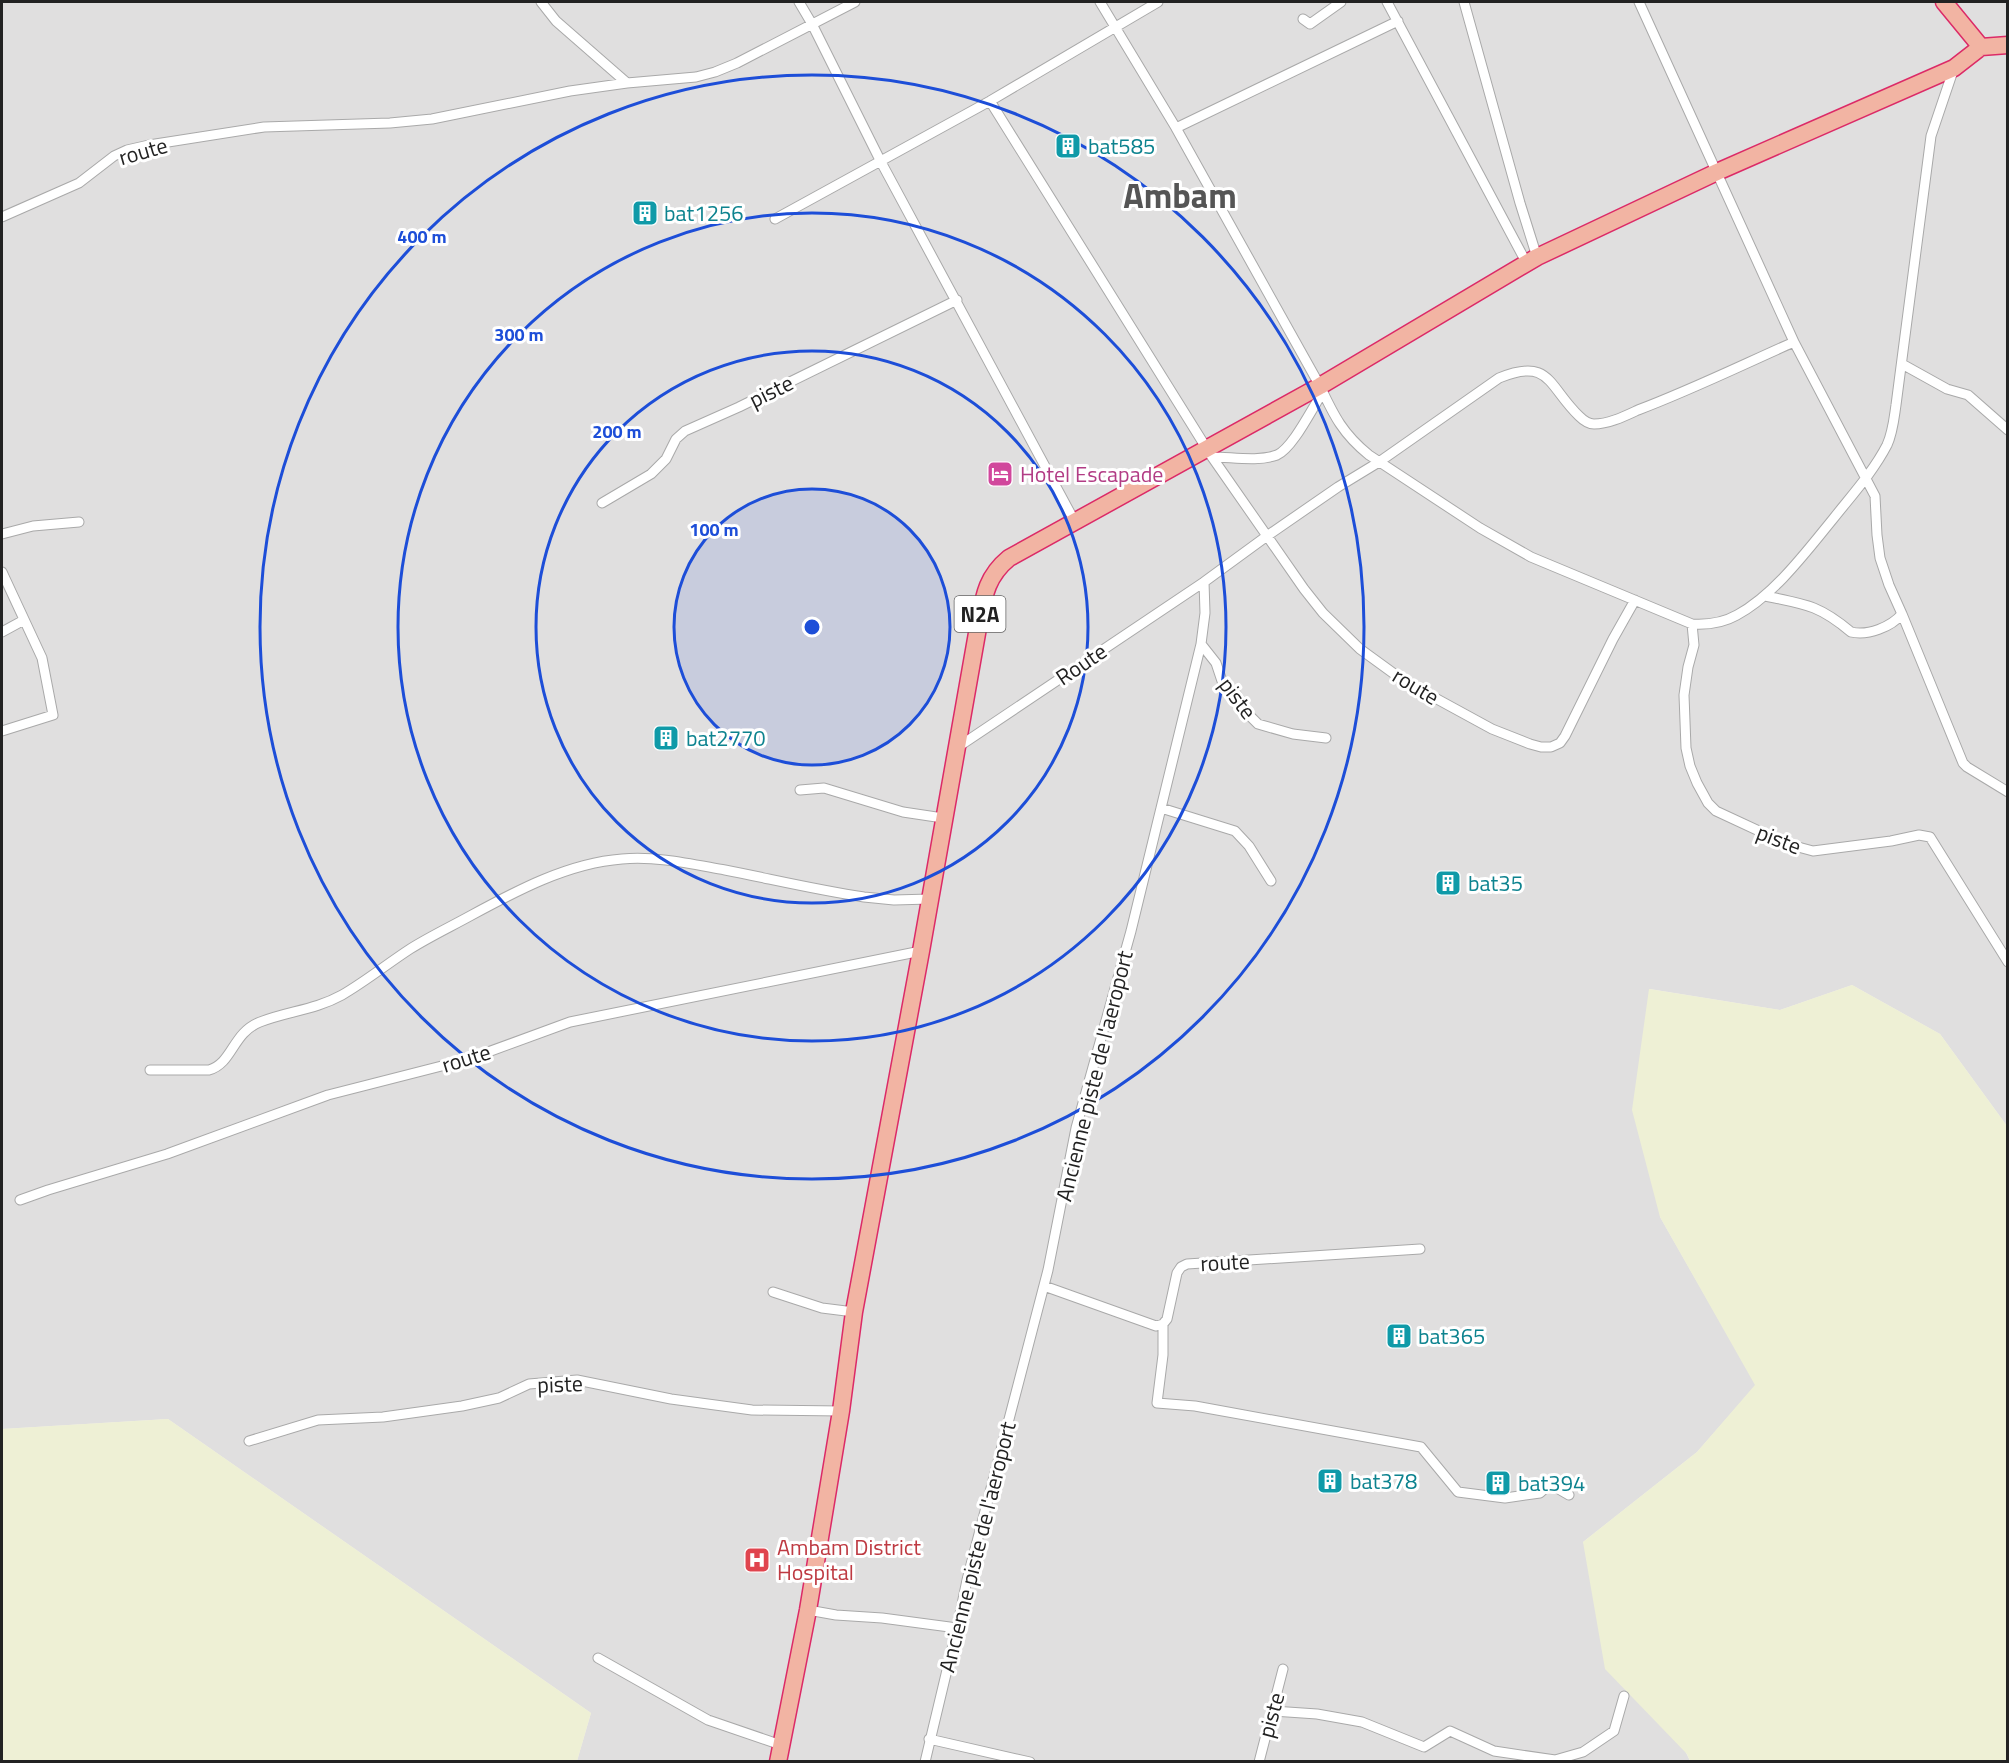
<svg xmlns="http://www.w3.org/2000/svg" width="2009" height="1763" font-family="'Titillium Web',sans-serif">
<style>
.residential{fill:#e0dfdf}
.farmland{fill:#eef0d5}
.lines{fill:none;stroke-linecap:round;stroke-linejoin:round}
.minor-casing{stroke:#a9a9a9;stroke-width:11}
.trunk-casing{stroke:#dc2a67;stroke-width:19}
.minor{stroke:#fff;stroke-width:9}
.trunk{stroke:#f2b4a3;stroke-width:16}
.ring{fill:none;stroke:#1d4ed8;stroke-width:3}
.labels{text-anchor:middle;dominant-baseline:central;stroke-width:6;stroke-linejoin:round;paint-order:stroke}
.shield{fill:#fff;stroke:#646464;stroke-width:1.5}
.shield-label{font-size:21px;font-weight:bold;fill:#222}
.culture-label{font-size:22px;fill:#0d838f;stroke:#fff;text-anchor:start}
.street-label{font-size:22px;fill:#222;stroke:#fff}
.hotel-label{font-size:22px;fill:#b23c85;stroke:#fff;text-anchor:start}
.health-label{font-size:22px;fill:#be3a42;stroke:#fff;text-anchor:start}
.town-label{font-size:34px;font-weight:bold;fill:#555;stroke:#fff}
.centre{fill:#1d4ed8;stroke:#fff;stroke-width:3}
.ring-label{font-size:18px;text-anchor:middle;font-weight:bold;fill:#1d4ed8;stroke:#fff;stroke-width:6;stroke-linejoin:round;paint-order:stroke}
</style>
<rect width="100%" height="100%" fill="#f2efe9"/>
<path class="residential" d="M2,2H2007V1126L1940,1034L1852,985L1780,1010L1650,989L1660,1217L1756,1385L1697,1452L1583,1542L1690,1761H577L591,1713L168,1419L2,1429Z"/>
<path class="farmland" d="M1852,985L1940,1034L2007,1126V1761H1690L1687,1754L1605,1669L1583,1542L1697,1452L1755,1385L1660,1217L1632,1110L1649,989L1780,1010Z
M168,1419L591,1713L577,1761H2V1429Z"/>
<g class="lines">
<g class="minor-casing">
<path id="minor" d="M541,2L556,21L627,83
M799,2L812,24L881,162L1075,522
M1100,2L1176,128L1320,386C1334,416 1343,434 1369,455L1480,528L1531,557L1692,624C1708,625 1723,623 1737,615C1774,595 1806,552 1833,519C1852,495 1873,472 1887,445C1893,432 1894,418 1896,405L1931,136L1954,68
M1387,2L1526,262
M1464,2L1520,203L1537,257
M1639,2L1794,342L1875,496L1877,535L1880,558L1889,585L1902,614C1891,627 1868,636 1851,632C1819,605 1805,604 1765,596
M1303,19L1310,24L1341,2
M990,101L1212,457L1304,589L1323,613L1360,649L1404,681L1492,729L1530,744L1541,747H1551L1560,743L1565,736L1613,639L1635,600
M1176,128L1398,21
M2,217L79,183L114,156L127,150L149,145L264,127L390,123L432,119L570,91L627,83L696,77L715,72L737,63L855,2
M775,219L990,101L1158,2
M1902,364L1947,389L1968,395L2008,430
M1212,457C1232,457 1258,462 1277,455C1293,448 1312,408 1323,392
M602,503L651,474L666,459L676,439L685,431L739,407L957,300
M2,534L33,526L79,522
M2,572L42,658L53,715L2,731
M1902,614L1963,763L1967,767L2008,792
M1692,624L1694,645L1688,667L1684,695L1686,748L1690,766L1697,783L1708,803L1716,811L1787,844L1813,851L1891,841L1919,835L1930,837L2008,962
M2,632L24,620
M1201,644L1216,663L1222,681L1236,694L1249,715L1258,724L1293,734L1326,738
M958,747L1204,582
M800,790L824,788L903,812L943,818
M1161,808L1235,831L1249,846L1271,881
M150,1070H209C233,1063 232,1033 260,1022C288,1011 315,1010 342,995C366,981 387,964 410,949C429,937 450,927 470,916C516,891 568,863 622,859C657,856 691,864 725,870C771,879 817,890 864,897L894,900L930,899
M20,1200L48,1190L167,1154L328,1095L469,1059L570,1022L921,951
M1044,1286L1156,1326L1163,1324L1167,1319L1177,1273L1181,1267L1187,1264L1420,1249
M773,1292L822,1308L854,1312
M1163,1324V1355L1157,1403L1195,1406L1421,1447L1458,1492L1505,1498L1540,1493L1550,1484L1569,1495
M249,1441L318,1420L383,1417L462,1406L499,1398L529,1384L577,1380L671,1399L752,1410L841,1411
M808,1610L836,1615L882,1618L957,1628
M598,1658L708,1720L781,1745
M1273,1711L1317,1714L1362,1722L1424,1747L1450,1731L1494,1751L1555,1760L1583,1752L1614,1731L1624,1696
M929,1739L1030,1762
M925,1762L957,1628L967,1580L1048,1270L1076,1128L1131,931L1201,644L1205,613L1204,582L1267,536L1338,487L1379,462L1499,378C1550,357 1548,386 1579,416C1583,420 1588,424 1594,424C1609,424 1625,416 1638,410C1691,390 1742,365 1794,342
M1259,1762L1283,1669"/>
</g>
<g class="trunk-casing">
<path id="trunk" d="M1944,2L1981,47
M778,1762L808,1610L841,1411L854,1312L921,951L979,622C984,595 987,576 1009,558L1320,386L1537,257L1717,172L1954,68L1981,47L2008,45"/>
</g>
<use href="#minor" class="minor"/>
<use href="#trunk" class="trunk"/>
</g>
<circle cx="812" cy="627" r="138" fill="#1d4ed8" fill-opacity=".12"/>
<g class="ring">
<circle cx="812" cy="627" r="138"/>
<circle cx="812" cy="627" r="276"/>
<circle cx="812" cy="627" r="414"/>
<circle cx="812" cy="627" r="552"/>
</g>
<defs>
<g id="building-square" transform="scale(1.35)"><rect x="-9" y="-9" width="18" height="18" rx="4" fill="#0f9aa8" stroke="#fff"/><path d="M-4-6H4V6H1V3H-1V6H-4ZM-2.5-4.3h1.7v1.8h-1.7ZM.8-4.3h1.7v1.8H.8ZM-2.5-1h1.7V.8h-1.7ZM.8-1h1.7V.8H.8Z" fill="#fff"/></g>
<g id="hotel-square" transform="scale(1.35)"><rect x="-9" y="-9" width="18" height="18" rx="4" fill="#d1479c" stroke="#fff"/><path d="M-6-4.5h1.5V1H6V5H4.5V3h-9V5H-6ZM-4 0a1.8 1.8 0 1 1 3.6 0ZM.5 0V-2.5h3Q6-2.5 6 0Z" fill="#fff"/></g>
<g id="hospital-square" transform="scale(1.35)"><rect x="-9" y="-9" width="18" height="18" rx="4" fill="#e0444e" stroke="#fff"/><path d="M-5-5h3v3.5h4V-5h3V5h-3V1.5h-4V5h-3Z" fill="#fff"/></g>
</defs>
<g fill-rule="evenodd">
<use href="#building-square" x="1068" y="146"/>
<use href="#building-square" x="645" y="213"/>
<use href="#hotel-square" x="1000" y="474"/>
<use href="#building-square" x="666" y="738"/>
<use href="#building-square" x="1448" y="883"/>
<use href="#building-square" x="1399" y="1336"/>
<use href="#building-square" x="1330" y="1481"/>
<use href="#building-square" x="1498" y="1483"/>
<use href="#hospital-square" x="757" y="1560"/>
</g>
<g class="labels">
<rect class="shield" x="954.5" y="596" width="51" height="36" rx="4.5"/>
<g class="shield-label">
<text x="980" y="614">N2A</text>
</g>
<g class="culture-label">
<text x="1088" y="146">bat585</text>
<text x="664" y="213">bat1256</text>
<text x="686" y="738">bat2770</text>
<text x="1468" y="883">bat35</text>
<text x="1418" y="1336">bat365</text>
<text x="1350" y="1481">bat378</text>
<text x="1518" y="1483">bat394</text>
</g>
<g class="street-label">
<text transform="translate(143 151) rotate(-16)">route</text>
<text transform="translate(771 391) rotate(-26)">piste</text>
<text transform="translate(1081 664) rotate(-34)">Route</text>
<text transform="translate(1416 686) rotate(31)">route</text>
<text transform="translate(1238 698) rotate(53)">piste</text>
<text transform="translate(1779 839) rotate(21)">piste</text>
<text transform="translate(466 1058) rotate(-17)">route</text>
<text transform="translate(1094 1076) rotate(-76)">Ancienne piste de l'aeroport</text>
<text transform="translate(1225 1262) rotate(-3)">route</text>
<text transform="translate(560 1384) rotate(-2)">piste</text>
<text transform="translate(977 1547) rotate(-76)">Ancienne piste de l'aeroport</text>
<text transform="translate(1271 1715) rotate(-75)">piste</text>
</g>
<g class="hotel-label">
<text x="1020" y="474">Hotel Escapade</text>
</g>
<g class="health-label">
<text x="777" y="1547">Ambam District<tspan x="777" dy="25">Hospital</tspan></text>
</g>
<g class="town-label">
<text x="1180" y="195">Ambam</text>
</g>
</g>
<circle cx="812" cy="627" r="9" class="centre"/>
<g class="ring-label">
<text x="422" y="243">400 m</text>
<text x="519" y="341">300 m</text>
<text x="617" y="438">200 m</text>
<text x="714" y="536">100 m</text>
</g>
<rect width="2009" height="1763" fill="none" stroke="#222222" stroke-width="6"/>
</svg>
